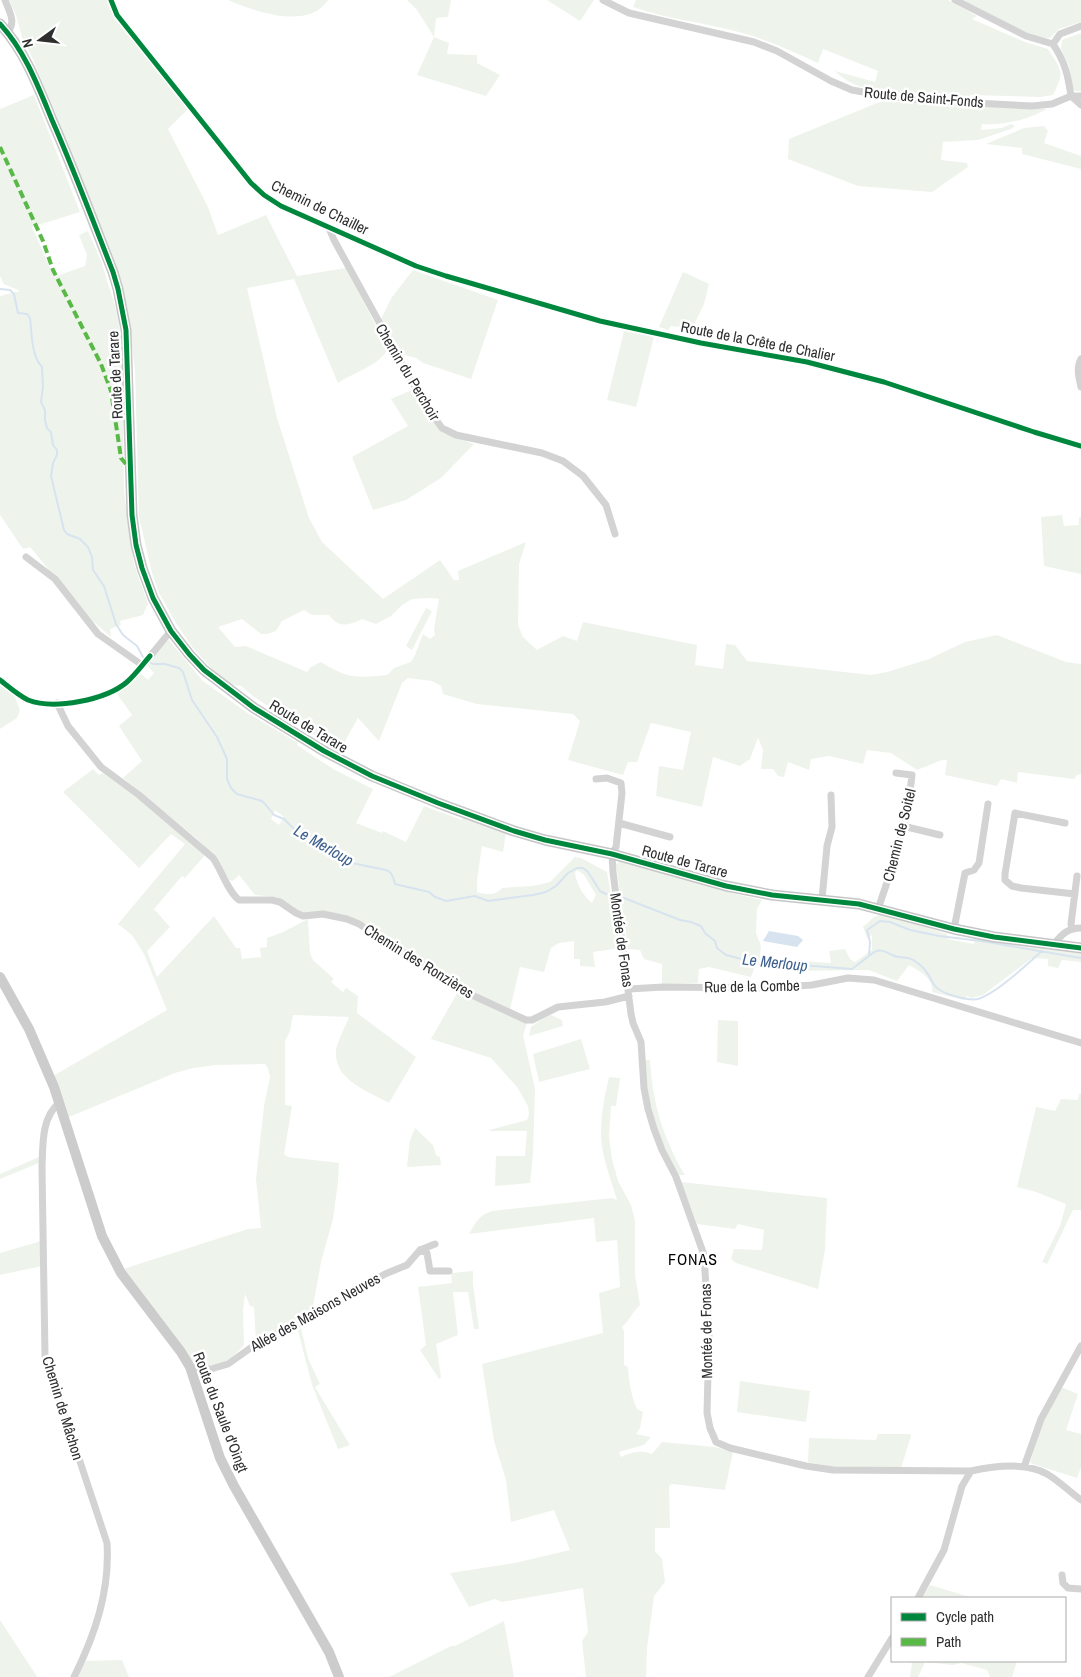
<svg xmlns="http://www.w3.org/2000/svg" width="1081" height="1677" font-family="'Archivo Narrow',sans-serif">
<style>
.green{fill:#eef4eb;fill-rule:evenodd}
.water{fill:#d8e3f0}
.lines{fill:none;stroke-linecap:round;stroke-linejoin:round}
.stream{stroke:#d8e3f0;stroke-width:2}
.street{stroke:#d3d3d3;stroke-width:7}
.secondary{stroke:#ccc;stroke-width:10}
.primary{stroke:#c6c6c6;stroke-width:11}
.quiet{stroke:#58b947;stroke-width:4;stroke-dasharray:8 4;stroke-linecap:butt}
.cycleway-casing{stroke:#fff;stroke-width:8}
.cycleway{stroke:#00873e;stroke-width:5}
.labels{text-anchor:middle;dominant-baseline:central;stroke-width:5;stroke-linejoin:round;paint-order:stroke}
.street-label{font-size:15px;fill:#2e2e2e;stroke:#fff}
.water-label{font-size:16px;font-style:italic;fill:#3e618e;stroke:#fff}
.neighbourhood-label{font-size:16px;letter-spacing:1px;fill:#000;stroke:#fff}
</style>
<rect width="100%" height="100%" fill="#fff"/>
<path class="green" d="M9,0H107L114,15L188,109L168,129L208,207L218,235L266,215L297,276L346,268L388,349C379,366 354,372 338,383L294,279L247,288L277,418L309,518L322,542L383,599L440,560L454,580H459L458,571L526,542L519,564L518,625L523,637L537,650L563,636L577,641L583,622L697,645L695,665L723,669L726,644L735,645L747,661L871,675L887,672L929,659L965,642L997,635L1066,662L1081,664V774L1077,775L1074,779L1018,772L1017,783L1001,779L997,786L945,775L947,760H942L917,770L891,753L867,750L863,764L829,756L811,759L809,770L788,762L784,777L778,776L773,769H761L763,750L758,738L750,759L740,766L713,757L702,807L656,796L659,766L683,770L691,732L651,723L637,762H628L623,775L568,760L580,721L573,714L477,704L443,694L441,686L432,681L408,678L402,683L379,741L358,718L340,750L289,720L253,696L241,686L229,684L211,668L193,648L176,623L159,593L152,573L139,517L135,370L127,311L117,273L68,143L31,55L22,37L16,15ZM431,598L439,599L434,629L435,635L430,639L423,634L415,655L411,662L394,668L387,675C355,678 349,679 321,662L311,667L307,672L246,646L235,647L218,627L242,619L261,634H267L276,631L282,621L304,610L312,615H329C338,628 349,626 362,619L376,624L391,616L402,605L412,599Z
M228,0H328C308,31 254,11 228,0Z
M407,0H451L448,17L436,18L434,37L449,43L447,54L477,55V63L500,75L486,96L417,75L434,37L417,10Z
M547,0H594L580,21Z
M636,0H948L977,16L972,19L1025,42L1048,49C1062,71 1065,71 1053,95L1040,97L970,95L971,99L923,97V90L919,91V96C891,92 856,93 835,71L875,82L878,71L823,49L818,63C791,51 764,38 735,31C701,22 666,19 633,7Z
M962,0H1081V22L1059,29L1050,38L1042,39L1022,32Z
M1081,33V91H1075L1072,87L1069,66L1061,49L1062,40Z
M34,95L80,212L32,227L54,277L85,266L87,255L79,235L88,231L101,261L116,309L122,340L124,491L134,564L148,604L143,615L120,621L121,625L110,629L111,637L88,617L30,547L23,549L0,515V296L20,291L4,284L0,276V109Z
M882,101L963,106L1047,109C1030,119 1003,126 982,124L981,130L1002,128L1011,124L1015,126L1011,129L978,140L943,142L941,160L967,163L968,167L932,192L858,186L788,159L789,139Z
M1044,126L1048,131L1044,143L1081,156V169L1022,154V148L986,144L1024,128Z
M413,270L498,300L471,379L423,363L416,358L398,353L381,319L392,297Z
M683,272L709,284L704,304L692,329L671,326L668,330L659,327Z
M624,331L654,337L636,407L607,400Z
M412,390L436,426L443,433L474,444L441,478L406,500L373,510L352,457L408,426L391,399Z
M1062,515L1064,526L1079,525V517H1081V574L1044,566L1041,517Z
M426,608L432,611L412,650L406,646Z
M169,640L203,681L246,712L298,743L297,745L333,769L373,789L356,823L382,833L383,831L406,842L424,806L462,820L463,817L506,833L503,852L482,846L477,880V892C486,895 495,896 502,888L533,886L550,882L575,857L581,858L607,872L620,948L593,952L595,967L580,966V959H574V941L559,943L551,948L544,972L520,967L510,1009L482,997L370,925L345,915L302,913L277,897L255,895L239,875L233,881L229,880L218,860L197,839L123,778L142,761L119,726L132,715L115,691L139,672L148,680L154,673L146,664L163,644ZM275,810L284,817L279,825L271,819ZM577,870L584,875L596,895L592,903C583,895 577,885 575,873Z
M0,684L15,697L20,710L17,718L0,729Z
M93,769L99,775L103,773L140,799L206,854L185,878L182,876L154,909L170,927L147,951L157,977L214,916L236,948H240L242,959L261,957L260,948L267,947V938L283,932L308,919L310,953L313,960L334,979L331,982L343,992L346,988L358,996L357,1013L416,1057L389,1103C368,1091 333,1080 336,1050C338,1040 345,1027 349,1017L293,1015L290,1031L285,1041V1105L292,1106L284,1154L288,1157L339,1163L338,1182L333,1219L321,1262L312,1312L287,1327L256,1341L254,1307L250,1306L245,1294L243,1311L244,1345C227,1364 217,1369 192,1362L123,1269L248,1229L261,1228L256,1179L264,1106L270,1077L268,1068L265,1064L216,1065L193,1068L175,1073L69,1117L53,1076L167,1010L144,954L132,935L118,924L185,844L171,834L139,868L63,792Z
M621,861L735,894L762,900L757,909L756,933L761,946L760,958L831,963L829,951L845,949L850,959L855,962L872,950V935L867,938L863,927L874,917L883,914L947,934L948,939L974,944L975,938L1081,952V962L1062,960L1058,968L1048,966V959L1032,958L983,995L972,998L966,996L964,1000L932,992C934,978 919,971 909,965L897,981L869,970L779,971L756,964L751,977L709,967L699,969L698,983L662,984V964L644,959L640,950L628,949L616,864Z
M459,990L487,1006L527,1023L523,1035L535,1089L533,1155L530,1183L495,1186L496,1156H525L527,1131H490L489,1130L527,1120L529,1115L528,1106L517,1087L491,1058L431,1039Z
M549,1014L562,1020L563,1026L529,1036L531,1027Z
M718,1020L738,1021V1066L717,1062Z
M581,1039L590,1069L539,1082L533,1054Z
M645,1060H650C651,1073 652,1087 655,1099C659,1123 672,1154 685,1175H678C668,1155 657,1133 651,1111C646,1095 646,1077 645,1060Z
M609,1077L620,1078L616,1106H611L609,1137L612,1159L618,1181L631,1205L635,1221V1275L640,1305C632,1312 630,1320 622,1327L624,1331V1365L628,1367C629,1382 631,1395 637,1409L643,1412L640,1428L636,1434L651,1437L644,1445L619,1452L621,1457C631,1452 641,1450 652,1454L662,1442L715,1447L733,1452L725,1490L672,1484L669,1486L670,1528H655V1551L662,1559L665,1582L654,1596L647,1648L646,1677H586L582,1641L588,1632L583,1588L502,1602L495,1599L469,1607L450,1573L515,1563L570,1550L554,1510L511,1522L506,1480L494,1441L482,1364L603,1333L599,1293L620,1287L617,1240L596,1242L594,1218L469,1234C476,1222 479,1215 492,1211L612,1198L617,1200C611,1179 600,1153 601,1132C601,1113 605,1095 609,1077Z
M1079,1094H1081V1210H1073L1047,1264L1042,1262L1060,1226L1066,1204L1036,1192L1017,1187L1036,1107L1055,1111L1061,1099L1078,1100Z
M415,1128L433,1145L436,1155L440,1157L441,1165L407,1167L410,1140Z
M39,1157V1163L0,1179V1174Z
M681,1182L827,1198L825,1250L818,1289L736,1263L731,1259L734,1249L762,1250L764,1230L738,1224L735,1229L697,1224Z
M41,1241L42,1266L0,1275V1253Z
M473,1271V1284L479,1329H474L468,1292H453L458,1335L436,1344L441,1377L439,1379L420,1350L426,1345L418,1287L452,1283L451,1273Z
M301,1328L308,1358L320,1384L315,1387L350,1445L338,1449L312,1385L298,1331Z
M740,1381L810,1391L806,1422L737,1412Z
M1061,1387L1078,1394L1066,1430L1081,1434V1467L1077,1478L1030,1463L1041,1425Z
M878,1434H910L911,1436L901,1468H836L808,1462L809,1438L876,1440Z
M930,1585L973,1598H921Z
M0,1620L36,1675L37,1677H0Z
M504,1621L514,1677H389L451,1646H455Z
M122,1660L129,1677H76L86,1661Z
M903,1661H1017L1012,1677H990L987,1670L961,1663L953,1665L925,1662L918,1677H910L912,1663Z"/>
<path class="water" d="M769,931L798,936L803,940L797,947L763,941Z"/>
<g class="lines">
<path class="stream" d="M0,289L10,290L14,294L18,313L27,314L30,318C32,333 31,356 42,367L43,387L41,402L45,410V420L47,428L51,432L53,445L57,450V455L53,463L51,476L64,530L67,534L80,539L88,547L92,557L93,570L104,586L116,624L123,635L137,646L143,657L148,661L153,664H165L179,668L183,672L192,700L217,737L227,759V779L231,788L237,794L262,801L266,805L274,815L284,819L293,828L306,835L321,839L340,851L351,863C359,864 365,866 372,867C387,871 391,867 395,884L429,892L435,897L446,901L475,896L488,901L533,895L546,892L556,886L568,873L577,868H583L588,872L600,891L606,894L615,895
M619,896L680,920L691,922L701,926L705,933L715,941L717,948L726,955L749,961L852,969L869,956L870,942L867,930L880,921L890,922L910,930L939,936L981,941L1081,958
M869,956C878,948 883,950 892,955C902,960 909,954 920,965C928,971 930,979 935,986C941,994 969,1001 978,999C997,993 1026,965 1042,951"/>
<path class="street" d="M5,0C9,11 17,23 7,32
M111,0L117,15L251,183L264,195L281,206L416,266L446,276L600,321L701,343L807,362L884,382L1034,432L1081,446
M603,0L629,13L754,42L777,51L831,81L852,90L886,96L919,100L1032,106L1052,104L1071,96H1081
M955,0L1026,36L1053,44C1065,62 1068,75 1071,96L1081,105
M1053,44L1060,34L1081,26
M329,228L334,240L406,371L428,409L442,428L456,435L542,453L563,461L583,476L606,505L615,534
M1081,359C1076,368 1079,378 1081,387
M26,557L55,579L98,634L142,665
M0,680C9,687 18,695 29,700C55,710 108,700 128,681C144,665 157,647 171,631
M57,703L68,726L101,767L139,795L213,858C221,869 228,892 239,900H272L280,902L296,913L303,916L323,914L347,919L359,924L474,996L526,1020H532L558,1007L605,1002L629,996
M596,779L607,778L621,783L622,793L616,847L612,854L613,872L631,1014L633,1023L641,1042L644,1088L648,1109L654,1129L662,1150L676,1177L704,1255L709,1336L707,1413L710,1428L716,1442L730,1448L806,1466L833,1470L971,1471
M619,823L670,837
M1065,823L1015,813L1005,874V880L1012,886L1021,888L1075,894
M903,826L940,835
M822,899L827,846L832,827L831,795
M878,909L894,862L908,808L912,775L896,773
M954,929L965,873L974,870L979,863L988,804
M1072,929L1071,924L1077,876
M1054,944C1062,934 1068,928 1081,928
M629,989L663,987L769,988L812,985L848,978L874,980L1081,1043
M59,1103C41,1118 43,1146 42,1167L45,1356L107,1543C110,1591 95,1635 74,1677
M420,1250L427,1253L430,1271H449
M190,1367L211,1369L228,1364L256,1344L313,1317L385,1274L407,1265L420,1250L435,1244
M1024,1467L1041,1419L1081,1346
M1062,1575L1063,1583L1068,1588L1081,1589
M918,1598L944,1550L962,1486L971,1471C994,1466 1026,1462 1047,1474C1059,1481 1070,1492 1081,1500
M868,1677L892,1638"/>
<path class="secondary" d="M0,977L29,1029L54,1087L102,1236L121,1273L181,1352L190,1367L220,1458L234,1486L329,1652L339,1677"/>
<path class="primary" d="M0,24C25,51 38,86 52,120C74,170 93,221 113,272L118,289L126,330L132,515L136,545L142,568L153,598L171,631L189,654L204,670L254,708L324,751L372,776L438,803L514,831L545,840L612,854L726,886L772,895L859,904L954,929L994,937L1081,948"/>
<path class="quiet" d="M0,147L43,241L53,270L101,364L111,391L121,458L130,469"/>
<g class="cycleway-casing">
<path id="cycleway" d="M111,0L117,15L251,183L264,195L281,206L416,266L446,276L600,321L701,343L807,362L884,382L1034,432L1081,446
M0,24C25,51 38,86 52,120C74,170 93,221 113,272L118,289L126,330L132,515L136,545L142,568L153,598L171,631L189,654L204,670L254,708L324,751L372,776L438,803L514,831L545,840L612,854L726,886L772,895L859,904L954,929L994,937L1081,948
M0,680C9,687 18,695 28,700C54,710 106,700 127,682C136,674 143,664 150,656"/>
</g>
<use href="#cycleway" class="cycleway"/>
</g>
<g class="labels">
<g class="street-label">
<text transform="translate(924 97) rotate(5)">Route de Saint-Fonds</text>
<text transform="translate(320 207) rotate(26)">Chemin de Chailler</text>
<text transform="translate(758 341) rotate(11)">Route de la Crête de Chalier</text>
<text transform="translate(408 372) rotate(59)">Chemin du Perchoir</text>
<text transform="translate(115 375) rotate(-93)">Route de Tarare</text>
<text transform="translate(309 726) rotate(31)">Route de Tarare</text>
<text transform="translate(899 835) rotate(-76)">Chemin de Soitel</text>
<text transform="translate(685 861) rotate(15)">Route de Tarare</text>
<text transform="translate(622 940) rotate(82)">Montée de Fonas</text>
<text transform="translate(419 961) rotate(32)">Chemin des Ronzières</text>
<text transform="translate(752 986) rotate(-1)">Rue de la Combe</text>
<text transform="translate(315 1312) rotate(-29)">Allée des Maisons Neuves</text>
<text transform="translate(706 1331) rotate(-91)">Montée de Fonas</text>
<text transform="translate(63 1408) rotate(73)">Chemin de Mâchon</text>
<text transform="translate(221 1412) rotate(69)">Route du Saule d'Oingt</text>
</g>
<g class="water-label">
<text transform="translate(324 845) rotate(30)">Le Merloup</text>
<text transform="translate(775 962) rotate(6)">Le Merloup</text>
</g>
<g class="neighbourhood-label">
<text x="693" y="1259">FONAS</text>
</g>
</g>
<rect x="891" y="1597" width="175" height="65" fill="#ffffff" stroke="#ababab"/>
<rect x="901" y="1613" width="25" height="8" fill="#00873e" stroke="#ababab"/>
<text x="936" y="1622" font-size="15" fill="#2e2e2e">Cycle path</text>
<rect x="901" y="1638" width="25" height="8" fill="#58b947" stroke="#ababab"/>
<text x="936" y="1647" font-size="15" fill="#2e2e2e">Path</text>
<g transform="translate(40 40) rotate(255)" stroke="#ffffff" stroke-width="4" paint-order="stroke">
<path d="M0-4L9 19L0 12L-9 19Z" fill="#2e2e2e"/>
<text y="-8" font-size="14" font-weight="bold" text-anchor="middle" fill="#2e2e2e">N</text>
</g>
</svg>
